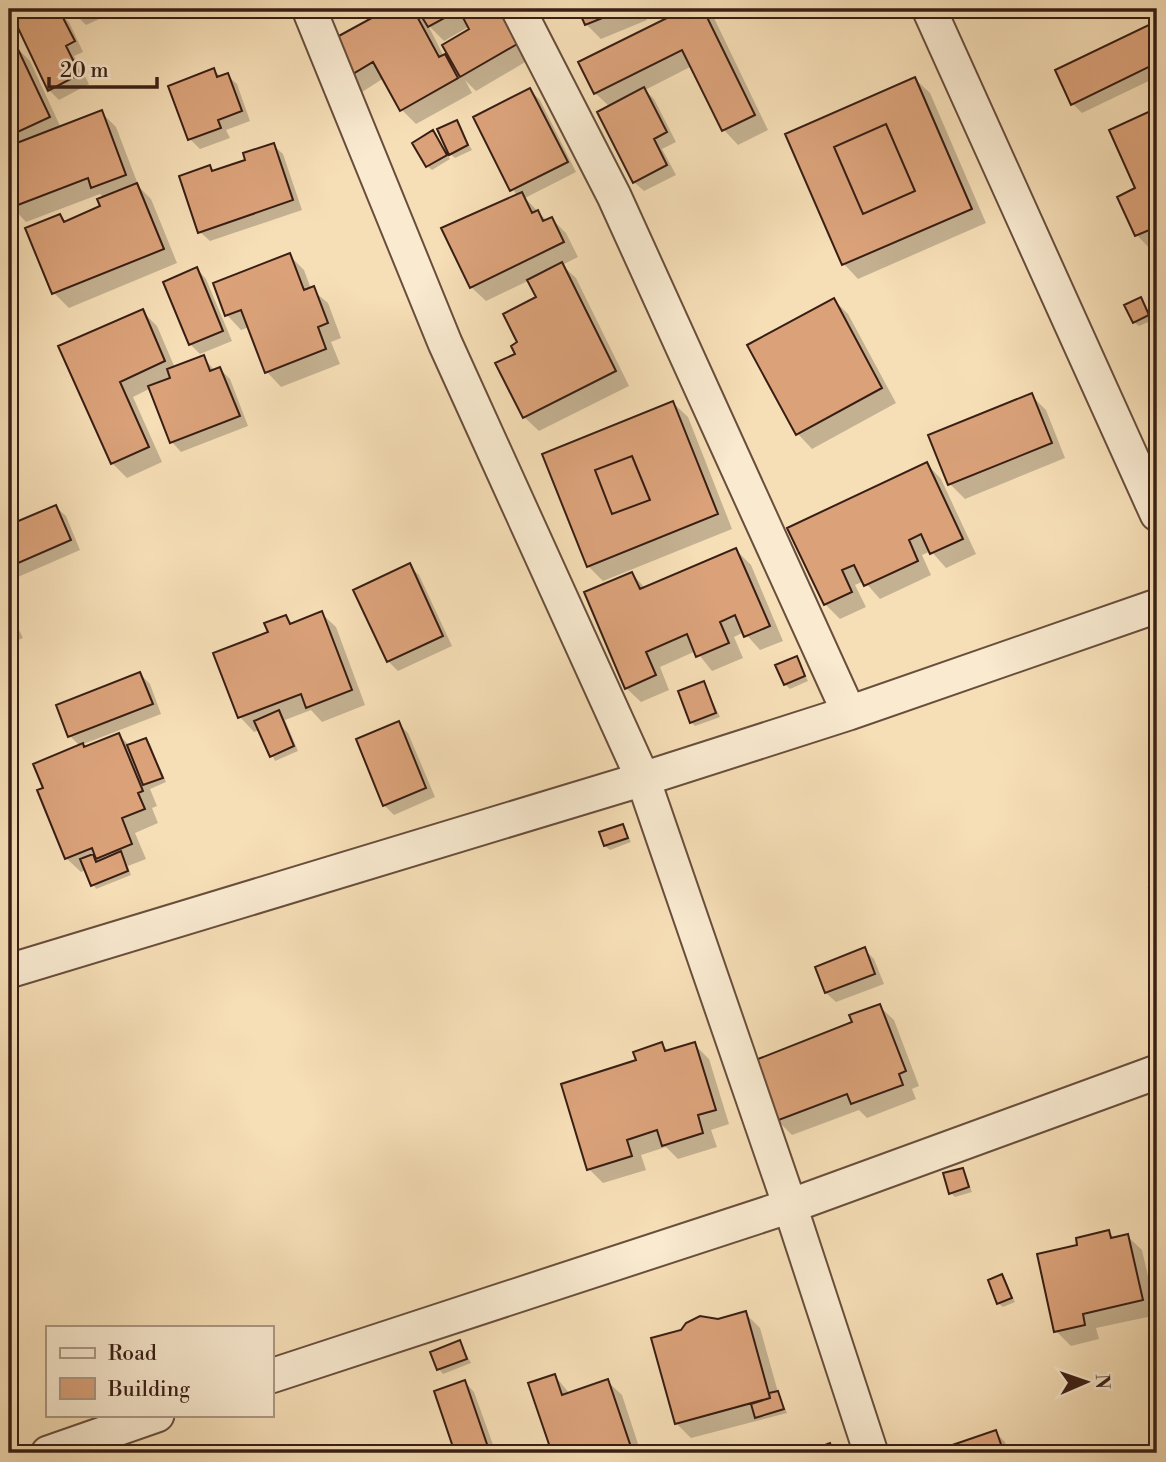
<svg xmlns="http://www.w3.org/2000/svg" width="1166" height="1462" font-family="'Libre Bodoni',serif">
<style>
.shadow{fill:#0003;fill-rule:evenodd}
.building{fill:#dba27a;stroke:#381e14;stroke-width:2;fill-rule:evenodd}
.lines{fill:none;stroke-linecap:round;stroke-linejoin:round}
.minor-casing{stroke:#684e3c;stroke-width:37}
.minor{stroke:#f9ead0;stroke-width:33}
</style>
<rect width="100%" height="100%" fill="#f6deb6"/>
<filter id="stains"><feTurbulence type="fractalNoise" baseFrequency=".00286" numOctaves="4"/><feColorMatrix values="0 0 0 0 .2 0 0 0 0 .09 0 0 0 0 .02 0 0 0 .5 -.17"/></filter>
<radialGradient id="worn" r=".72"><stop offset=".6" stop-color="#630" stop-opacity="0"/><stop offset="1" stop-color="#630" stop-opacity=".3"/></radialGradient>
<path class="shadow" d="M9,9H53L56,14L59,13L69,22L83,52L74,56L89,84L59,100L49,90Z
M70,9H121L86,25Z
M392,9H415L422,15L419,9H504L532,58L476,91L465,80L472,93L416,124L402,110L384,78L362,92L347,77L329,44ZM428,25L444,41L470,26L471,30L455,66L443,55Z
M580,9H642L647,20L601,39L586,24Z
M689,9H704L714,18L768,130L738,145L724,130L692,66L645,90L654,99L676,142L662,149L676,175L644,191L634,182L610,107L595,93L580,63Z
M1157,23V77L1082,113L1073,104L1057,71Z
M16,47L30,61L61,128L102,113L116,127L139,187L151,199L177,263L69,308L54,293L28,229L60,216L66,222L103,207L104,198L100,194L26,222L12,207L9,199V50Z
M214,70L221,77L227,75L237,84L250,121L226,130L230,138L200,149L190,139L170,87Z
M915,79L930,93L986,223L858,279L844,264Z
M530,90L540,100L576,172L525,198L547,221L552,219L566,233L578,257L562,265L576,278L629,386L539,431L524,417L517,354L539,298L530,280L486,301L471,287L517,196L476,118Z
M1157,110V247L1151,250L1137,235L1119,198L1138,189L1112,131Z
M456,122L472,150L455,158L450,154Z
M433,132L450,159L432,170L427,166Z
M273,145L283,154L302,210L210,241L200,232L209,167L214,172L247,161Z
M289,255L304,270L311,289L328,303L341,338L331,342L340,364L281,387L267,372L249,327L241,330L227,315Z
M197,269L206,279L232,341L200,354L190,344Z
M1141,299L1153,320L1139,326L1134,322Z
M834,300L848,314L896,403L812,449L798,434L750,346Z
M142,311L157,326L175,368L203,357L215,371L220,369L230,379L248,426L181,452L172,442L151,388L133,397L162,462L127,478L112,463L61,347Z
M1031,395L1046,410L1065,458L965,499L950,484L930,436Z
M673,403L688,417L732,529L603,581L588,566Z
M927,464L941,479L976,554L946,568L931,551L922,555L931,575L880,599L864,581L855,585L866,607L840,619L825,604L790,528Z
M56,507L66,516L80,550L18,577L9,567V527Z
M736,550L751,565L783,641L760,650L744,632L734,637L743,658L712,671L696,651L660,667L669,690L641,702L626,688L632,574L646,589Z
M409,566L419,575L452,646L398,671L388,661Z
M9,610L23,638L9,644L17,664L9,667Z
M321,613L336,627L365,705L322,722L311,710L285,720L298,751L275,761L260,730L254,732L240,717L270,633L286,617L293,624Z
M796,658L808,681L790,689L785,684Z
M140,674L150,684L161,714L81,745L86,749L119,735L130,746L146,740L150,744L166,782L150,789L157,806L152,808L158,823L135,833L146,859L128,866L131,875L96,889L86,870L81,872L66,858L45,789L80,746L70,736Z
M704,683L720,717L695,726L691,722Z
M398,723L408,733L435,797L394,815L384,805Z
M623,826L631,842L610,850L605,846Z
M864,949L874,959L884,984L836,1002L826,993L817,968Z
M879,1006L894,1020L919,1086L912,1089L916,1099L867,1118L859,1110L792,1135L777,1120L854,1023Z
M662,1044L669,1052L694,1044L709,1059L729,1124L711,1130L717,1147L678,1159L666,1147L641,1155L646,1170L603,1183L589,1169Z
M963,1170L972,1192L955,1197L951,1193Z
M1109,1232L1115,1239L1127,1236L1142,1250L1157,1315L1096,1328L1099,1339L1071,1346L1056,1331L1079,1247Z
M1002,1276L1015,1302L1003,1307L998,1303Z
M745,1313L760,1328L778,1392L787,1413L691,1438L676,1423L718,1320Z
M460,1342L471,1363L443,1374L439,1369Z
M555,1376L570,1394L607,1381L622,1395L641,1453H554L530,1384Z
M465,1382L474,1392L496,1453H457L436,1392Z
M995,1432L1005,1442L1009,1453H935Z"/>
<path class="building" d="M9,9H50L52,14L59,10L75,41L66,46L80,74L48,91Z
M388,9H413L439,57L445,54L458,78L400,111L373,62L346,78L326,43Z
M417,9H499L519,43L460,77L442,45L469,29L459,10L428,27Z
M578,9H625L585,25Z
M685,9H703L755,115L722,131L682,50L594,94L578,62Z
M1157,21V63L1071,105L1055,70Z
M16,45L50,117L9,136V48Z
M214,68L217,77L228,73L242,111L218,120L221,128L188,140L168,86Z
M915,77L972,209L842,265L785,134ZM886,124L915,191L863,214L834,147Z
M644,87L667,132L654,139L667,165L633,183L597,112Z
M530,88L568,162L510,191L473,117Z
M1157,108V236L1154,228L1135,236L1117,197L1135,188L1109,130Z
M102,110L126,175L91,188L88,178L10,208L9,146Z
M457,120L468,145L449,155L437,129Z
M886,124L915,191L863,214L834,147Z
M433,130L447,155L426,167L412,143Z
M274,143L293,200L198,233L179,176L210,165L212,171L245,160L243,153Z
M137,183L164,249L52,294L25,228L60,214L64,222L100,206L97,199Z
M522,192L532,213L538,210L543,221L552,217L564,242L470,288L441,228Z
M290,253L304,290L314,286L328,323L318,327L326,349L265,373L241,310L225,316L213,283Z
M562,262L616,371L523,418L495,363L515,354L511,346L517,342L503,314L536,297L527,280Z
M197,267L223,331L189,345L163,282Z
M1141,297L1149,315L1133,323L1124,305Z
M834,298L882,388L796,435L747,345Z
M143,309L165,361L120,382L149,447L111,464L58,346Z
M204,355L210,371L220,367L240,416L170,443L148,386L170,378L167,369Z
M1032,393L1052,443L948,485L928,435Z
M673,401L718,514L587,567L542,454ZM632,456L650,500L612,514L595,470Z
M632,456L650,500L612,514L595,470Z
M927,462L963,539L930,554L921,534L909,540L918,561L864,586L854,565L842,570L852,592L824,605L787,528Z
M56,505L71,540L9,567V525Z
M736,548L770,626L744,637L735,615L720,622L729,643L696,657L687,634L646,652L656,675L625,689L584,592L632,572L640,589Z
M410,563L443,636L387,662L353,590Z
M322,611L352,690L306,708L301,694L238,718L213,653L268,632L264,623L286,615L290,624Z
M797,656L805,676L784,685L775,665Z
M140,672L153,704L68,737L56,705Z
M704,681L716,713L690,723L678,691Z
M279,710L294,746L270,757L254,721Z
M399,721L426,788L383,806L356,739Z
M119,733L143,791L138,793L145,809L122,818L132,844L96,859L92,848L65,859L37,790L43,788L33,764L83,743L84,747Z
M146,738L163,778L143,785L127,745Z
M623,824L628,838L604,846L599,832Z
M121,851L128,871L91,886L80,859L93,854L96,862Z
M1157,885V914L1149,888Z
M865,947L875,974L825,993L815,967Z
M880,1004L906,1071L899,1074L903,1085L851,1104L847,1094L776,1121L753,1061L852,1022L849,1015Z
M662,1042L665,1051L695,1042L716,1110L698,1115L703,1133L662,1146L657,1130L627,1140L632,1156L587,1170L561,1084L636,1060L633,1052Z
M963,1168L969,1187L949,1194L943,1173Z
M1109,1230L1111,1238L1128,1234L1143,1300L1083,1314L1085,1325L1054,1332L1037,1254L1077,1245L1076,1238Z
M1002,1274L1012,1298L997,1304L988,1280Z
M746,1311L770,1398L675,1424L651,1338L681,1330L686,1323L700,1316L718,1319Z
M460,1340L467,1359L437,1370L430,1352Z
M555,1374L562,1395L608,1379L633,1453H552L528,1383Z
M465,1380L490,1453H455L434,1391Z
M778,1391L784,1409L755,1418L751,1404L770,1398L769,1393Z
M996,1430L1004,1453H929Z
M830,1443L834,1453H810L809,1451Z"/>
<g class="lines">
<g class="minor-casing">
<path id="minor" d="M309,9L445,343L643,779L790,1206L871,1453
M518,9L614,196L849,713
M929,9L1157,514
M9,971L643,779L849,713L1157,606
M271,1376L790,1206L1157,1072
M48,1453L157,1415"/>
</g>
<use href="#minor" class="minor"/>
</g>
<rect width="1166" height="1462" fill="none" stroke="#f6deb6" stroke-width="35"/>
<rect x="10" y="10" width="1145" height="1441" fill="none" stroke="#381e14" stroke-width="3.5"/>
<rect x="18" y="18" width="1131" height="1427" fill="none" stroke="#381e14" stroke-width="2"/>
<rect x="46" y="1326" width="228" height="91" fill="#f9ead0" stroke="#ac9885" stroke-width="2"/>
<rect x="60" y="1348" width="35" height="10" fill="#f9ead0" stroke="#ac9885" stroke-width="2"/>
<text x="108" y="1360" font-size="21" fill="#381e14">Road</text>
<rect x="60" y="1378" width="35" height="21" fill="#dba27a" stroke="#ac9885" stroke-width="2"/>
<text x="108" y="1396" font-size="21" fill="#381e14">Building</text>
<g transform="translate(1086 1382) rotate(88)" stroke="#f9ead0" stroke-width="5" paint-order="stroke">
<path d="M0-5L12 26L0 18L-12 26Z" fill="#381e14"/>
<text y="-10" font-size="19" font-weight="bold" text-anchor="middle" fill="#381e14">N</text>
</g>
<path d="M49 77v10h108v-10" fill="none" stroke="#381e14" stroke-width="3.5"/>
<text x="60" y="77" font-size="21" fill="#381e14" stroke="#f9ead0" stroke-width="5" paint-order="stroke">20 m</text>
<rect width="100%" height="100%" filter="url(#stains)"/>
<rect width="100%" height="100%" fill="url(#worn)"/>
</svg>
